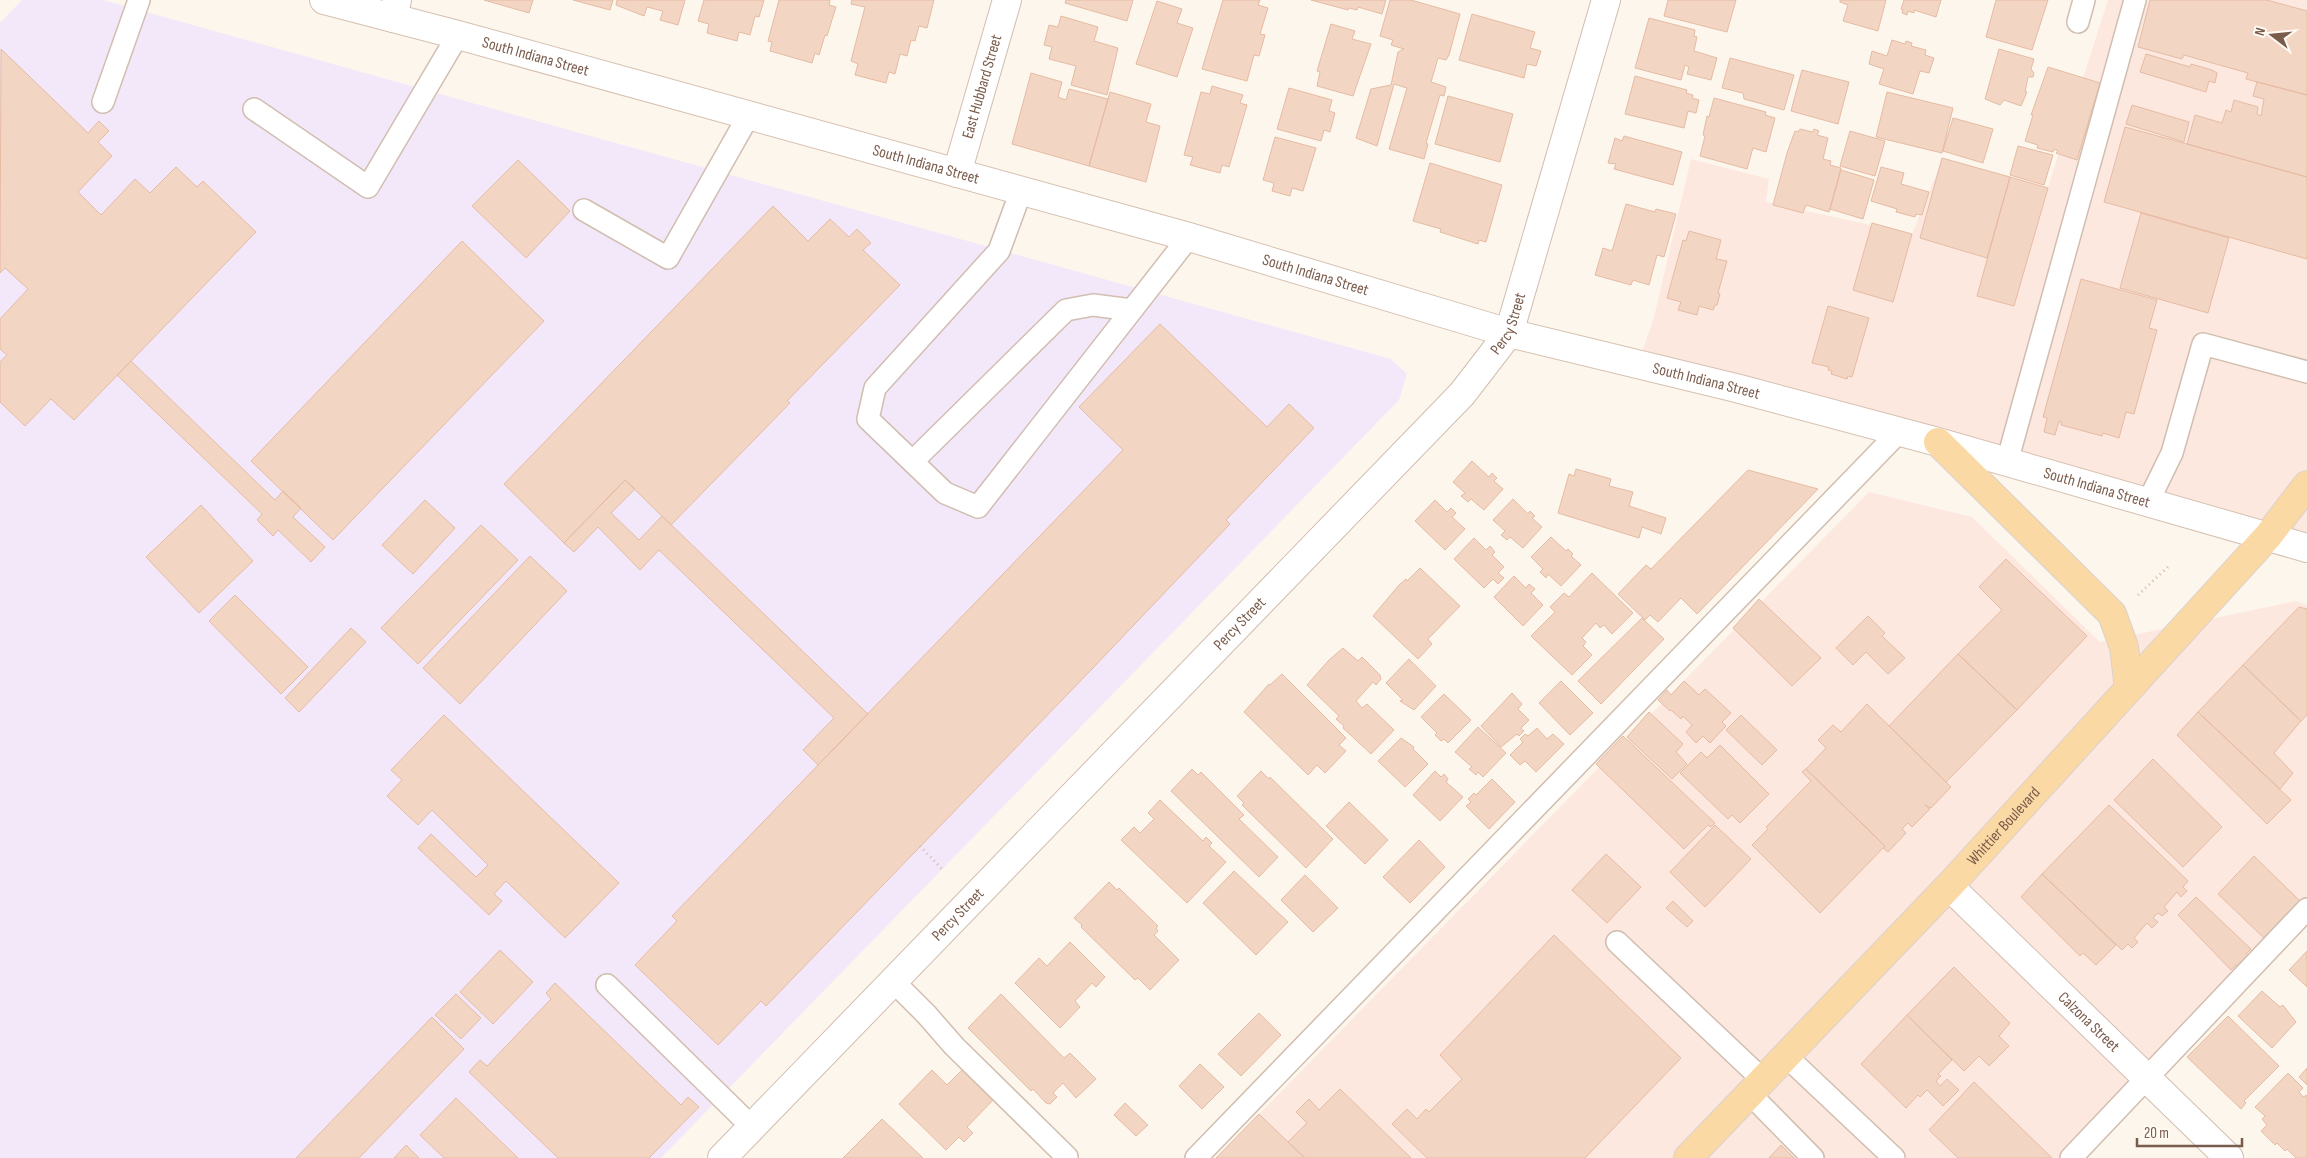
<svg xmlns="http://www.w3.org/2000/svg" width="2307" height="1158" font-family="'Sofia Sans Condensed',sans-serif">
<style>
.commercial{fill:#fde8e0}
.education{fill:#f3e8fa}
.building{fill:#f3d5c3;stroke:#e6bba3}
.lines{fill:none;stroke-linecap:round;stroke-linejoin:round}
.service-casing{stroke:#d1beb0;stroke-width:24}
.minor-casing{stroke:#d1beb0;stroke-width:30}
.tertiary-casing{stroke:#d1beb0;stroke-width:30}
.secondary-casing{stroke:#d6c0b0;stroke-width:30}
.primary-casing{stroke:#dad1cd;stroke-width:30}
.path{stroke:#d9b8a5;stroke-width:3;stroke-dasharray:1 4;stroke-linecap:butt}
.service{stroke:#fff;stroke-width:21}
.minor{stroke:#fff;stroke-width:28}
.tertiary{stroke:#fff;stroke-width:28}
.secondary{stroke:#fff;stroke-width:28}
.primary{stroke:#fbd9a5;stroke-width:28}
.labels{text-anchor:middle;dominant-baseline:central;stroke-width:4;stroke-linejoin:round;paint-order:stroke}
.street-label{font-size:16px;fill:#7a5c4d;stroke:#fffaf3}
</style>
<rect width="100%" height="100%" fill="#fdf6ec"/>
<path class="commercial" d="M2108,0H2307V548L1638,364L1654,317L1691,159L1769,179L1766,202L1912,234L1940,165L2048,187Z
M1869,492L1972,517L2100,642L2296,601L2307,605V902L2059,1158H1216Z"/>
<path class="education" d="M22,0H103L1391,359L1407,374L1399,400L661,1158H0V23Z"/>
<path class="building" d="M484,0H533L529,13Z
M573,0H613L610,10Z
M617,0H685L678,25L660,20L663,11L647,7L644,16L616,5Z
M704,0H764L759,17L755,16L750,35L739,32L737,41L707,33L709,24L698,21Z
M779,0H830L829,5L836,7L827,36L825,35L819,55L815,53L812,63L770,51L772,42L768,41Z
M852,0H934L927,28L919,26L915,41L911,40L907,56L900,54L895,74L889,72L886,83L855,75L858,64L851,61L865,7L851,4Z
M1066,0H1133L1127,21L1065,3Z
M1223,0H1260L1258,5L1268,8L1260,34L1265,35L1259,56L1254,55L1247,81L1202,69Z
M1311,0H1386L1382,14L1358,7L1357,10L1349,8L1348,10Z
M1390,0H1411L1460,14L1449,55L1446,60L1438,58L1431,82L1446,87L1444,96L1440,95L1426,143L1428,144L1424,159L1389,149L1407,88L1394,84L1377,146L1356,138L1371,89L1391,85L1398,52L1404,49L1391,45L1393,40L1380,36Z
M1668,0H1736L1727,32L1664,16Z
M1840,0H1886L1878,31L1843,21L1848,5L1840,2Z
M1904,0H1941L1936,17L1914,10V13L1908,11L1907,15L1902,13L1903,10L1901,9Z
M1996,0H2048L2032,50L1986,37Z
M2150,0H2267L2307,11V95L2246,79L2248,73L2184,55L2182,59L2138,47Z
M1157,1L1182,9L1177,23L1193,28L1177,77L1136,64Z
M1472,14L1535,32L1530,48L1541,51L1536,66L1527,64L1524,78L1459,60Z
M1061,16L1098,27L1094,41L1118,48L1107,95L1071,85L1076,66L1049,59L1052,47L1044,45L1049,25L1058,27Z
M1649,18L1695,30L1694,36L1697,37L1694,51L1717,58L1711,80L1687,74L1689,67L1685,65L1681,80L1635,68Z
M1331,24L1355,31L1352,39L1371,44L1353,96L1317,86L1320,72L1317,71Z
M1892,40L1905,44L1906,41L1912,43L1911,46L1926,50L1925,55L1934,58L1929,73L1920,71L1913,94L1879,84L1884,69L1869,64L1872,51L1887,56Z
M1,49L88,133L99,121L109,131L98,142L112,156L78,192L101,215L135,179L150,193L176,167L197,187L203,181L256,232L74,420L51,399L25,426L0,402V362L7,355L0,349V319L28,289L5,268L0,273Z
M1999,49L2034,59L2031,69L2034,73L2033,77H2028L2025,92H2027L2021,106L2004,100L2000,105L1985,99Z
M2146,54L2190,67L2191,64L2212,70L2217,73L2215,83L2209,81L2206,92L2140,72Z
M1730,58L1794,75L1784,110L1744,99L1743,93L1722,88Z
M2048,67L2100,83L2077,160L2056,153L2058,151L2054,149L2053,152L2037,148L2038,145L2025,141L2033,115H2031Z
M1802,70L1849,82L1838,124L1791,111Z
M1031,73L1062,82L1058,97L1066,100L1069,89L1108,99L1089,166L1012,144Z
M1635,76L1687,90L1686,93L1693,95L1692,98L1699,100L1696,113L1688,111L1684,128L1625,114Z
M2257,82L2307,95V177L2187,144L2195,115L2222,123L2226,110L2231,112L2234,100L2258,107L2257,114L2261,116L2264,99L2253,96Z
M1212,86L1243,95L1240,103L1247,105L1229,167L1222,165L1220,173L1190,165L1193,157L1184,155L1201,92L1210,94Z
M1289,88L1332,100L1329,111L1335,113L1330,132L1324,130L1321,141L1277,129Z
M1110,92L1151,104L1146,122L1160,126L1146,182L1089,166Z
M1887,92L1953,108L1942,153L1876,137Z
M1448,96L1513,114L1500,162L1435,144Z
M1714,98L1766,112L1765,115L1775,118L1766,152L1753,148L1747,169L1700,156L1705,136L1703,135L1707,116L1709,117Z
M2132,105L2189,122L2184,142L2126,124Z
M1953,118L1993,129L1983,163L1943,151Z
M2125,127L2307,177V259L2104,202Z
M1800,129L1813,132L1814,129L1819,131L1817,135L1828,138L1823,159L1831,161L1830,165L1841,168L1829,212L1806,205L1803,213L1773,205L1787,153L1795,131L1798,132Z
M1850,131L1885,141L1875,176L1840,166Z
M1624,136L1682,152L1673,185L1614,169L1616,164L1608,163L1615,138L1622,141Z
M1275,137L1316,148L1303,191L1292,188L1290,196L1272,191L1274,183L1263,180Z
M2018,146L2053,155L2044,185L2010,175Z
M1942,158L2010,177L1987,258L1920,238Z
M518,160L570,211L526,258L472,206Z
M1430,163L1502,185L1486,242L1479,240L1478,244L1440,232L1441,229L1413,221Z
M1881,167L1904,173L1901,184L1929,192L1922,215L1916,214L1915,217L1896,212L1897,209L1871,201Z
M1841,170L1874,180L1863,219L1830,209Z
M2010,177L2048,188L2014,306L1977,296Z
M1626,204L1655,212L1656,209L1676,214L1664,257L1657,255L1649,285L1633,280L1631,285L1595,275L1603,248L1612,251Z
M773,206L808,241L830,219L849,237L857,229L871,243L863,250L900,285L787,401L790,403L671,525L625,480L564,543L504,484Z
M2141,213L2229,238L2208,313L2120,288Z
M1872,223L1912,234L1893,302L1853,290Z
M1689,231L1721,240L1716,259L1727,261L1718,293L1720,294L1717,305H1715L1713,310L1699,306L1697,315L1678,310L1681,302L1667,298L1683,240L1686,241Z
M462,241L544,321L333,540L251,461Z
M2081,279L2157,300L2149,328L2157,330L2134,414L2126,412L2119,438L2103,433L2102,436L2061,425V422L2059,421L2055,435L2044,432L2047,418L2043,417Z
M1828,306L1869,318L1852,377L1848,376L1847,379L1831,374L1832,371L1828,370L1829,367L1812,363Z
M1160,324L1267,427L1289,404L1314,428L1226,520L1230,524L1092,669L766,1006L761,1001L718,1045L635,965L677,921L672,916L1123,450L1079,407Z
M131,361L275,500L283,491L301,508L293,517L325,547L311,562L278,530L273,536L257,520L262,514L117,375Z
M1472,461L1489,477L1492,473L1497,478L1494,481L1503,489L1484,510L1471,499L1468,502L1461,496L1465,493L1453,482Z
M1576,469L1611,479L1609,486L1633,492L1629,506L1666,518L1661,534L1642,527L1639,538L1558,513L1569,474L1574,476Z
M1748,470L1818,489L1697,614L1681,598L1658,622L1650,615L1645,620L1618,594L1646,565L1651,569Z
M625,480L635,489L611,513L639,540L662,516L868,714L818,765L803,750L834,718L659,550L640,570L598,527L574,552L564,543Z
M1513,499L1528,514L1530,511L1535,516L1532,518L1542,527L1523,548L1510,537L1507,540L1501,535L1505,531L1493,520Z
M425,500L455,528L413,574L382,545Z
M1435,500L1447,512L1451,508L1456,513L1452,517L1465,529L1445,550L1415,521Z
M201,505L253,561L199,613L146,557Z
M481,525L518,560L418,664L381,628Z
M1551,537L1566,551L1568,549L1573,554L1571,556L1581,565L1561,586L1548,574L1546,578L1540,572L1543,569L1531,557Z
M1474,538L1486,550L1490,546L1495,552L1492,555L1504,567L1498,573L1504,578L1498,584L1493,579L1484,588L1454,559Z
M530,556L567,591L460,704L423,668Z
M2006,559L2087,636L2017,710L1958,654L2002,610L1979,587Z
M1420,568L1460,606L1428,639L1432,644L1418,659L1373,616L1399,585L1406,579L1407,581Z
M1592,573L1633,613L1612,634L1604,625L1600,628L1596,623L1582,638L1586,642L1583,646L1592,655L1572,675L1531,636L1555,612L1550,607L1564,593L1569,597Z
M1514,576L1526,588L1529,584L1535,589L1531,593L1543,605L1523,626L1494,597Z
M235,595L308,667L281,694L209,621Z
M1759,599L1821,658L1792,686L1733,628Z
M2299,607L2307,609V715L2301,721L2243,665Z
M1868,616L1885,633L1882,636L1905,658L1888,674L1866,652L1853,665L1836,648Z
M1642,618L1664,639L1601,704L1578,681Z
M351,628L366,642L299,712L285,698Z
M1343,648L1358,661L1362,657L1380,675L1381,679L1376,685L1373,682L1356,701L1362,708L1367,704L1394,730L1371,754L1343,728L1344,726L1336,719L1339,716L1307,685L1329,660Z
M1958,654L2017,710L1946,782L1889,726Z
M1409,659L1436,686L1414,710L1400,701L1403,700L1386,683Z
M2243,665L2301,721L2274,753L2293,773L2280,789L2198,712Z
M1282,674L1346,738L1339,745L1346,751L1325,773L1317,765L1308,775L1244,712L1269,684L1270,685Z
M1561,681L1593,713L1570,735L1539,703Z
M1684,681L1699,695L1705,689L1731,713L1722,722L1726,726L1710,743L1703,736L1696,743L1686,732L1692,725L1683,716L1681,719L1671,710L1670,711L1658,700L1667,690L1671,695Z
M1512,693L1522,704L1518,709L1529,720L1522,727L1521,729L1524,731L1519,736L1517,734L1501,747L1481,726Z
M1444,694L1471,720L1448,743L1444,739L1441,741L1435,735L1437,733L1421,717Z
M1867,704L1951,787L1931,808L1925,805L1930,809L1912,827L1908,823L1902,829L1906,833L1888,852L1883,848L1885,846L1806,769L1826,748L1818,740L1833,725L1841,732Z
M1649,712L1683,744L1676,752L1687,764L1672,779L1627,737Z
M2198,712L2291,800L2267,824L2177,735Z
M444,715L619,883L565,938L506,881L494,894L502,901L489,915L418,848L431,834L476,877L488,865L432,810L418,825L387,796L402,780L391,770Z
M1741,715L1777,750L1762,765L1726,730Z
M1478,727L1506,753L1483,777L1478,772L1476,775L1469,769L1472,767L1455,752Z
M1537,728L1547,739L1553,734L1564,744L1536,772L1525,761L1520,765L1510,755L1523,742L1520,739L1525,734L1528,736Z
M1623,736L1715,823L1711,827L1708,825L1684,849L1596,764Z
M1401,738L1414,747L1413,749L1428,764L1405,787L1378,761Z
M1720,745L1769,794L1740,823L1732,815L1728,819L1680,773L1701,752L1707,758Z
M2153,759L2222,827L2183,867L2114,800Z
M1192,769L1198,775L1201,772L1244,815L1239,819L1278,857L1259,877L1171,791Z
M1806,769L1885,846L1820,913L1752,845L1768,829L1766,827L1811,781L1802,772Z
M1261,771L1269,779L1270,777L1333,839L1306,868L1242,805L1244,803L1237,796Z
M1435,771L1441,777L1444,774L1448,779L1446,782L1463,797L1440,821L1413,795Z
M1492,779L1515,802L1489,829L1466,806L1471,802L1468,799L1474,793L1476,795Z
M1160,800L1203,841L1206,837L1212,843L1209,846L1226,862L1187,903L1121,840L1134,827L1140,833L1154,819L1148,813Z
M1349,802L1388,840L1365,864L1326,826Z
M2109,805L2188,881L2183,887L2187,891L2181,897L2177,892L2164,907L2168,911L2162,916L2158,913L2153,918L2158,922L2152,928L2147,923L2134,938L2138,942L2132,948L2128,944L2122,950L2042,874Z
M1715,825L1751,859L1705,907L1670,872Z
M1419,840L1445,867L1410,903L1383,877Z
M1606,854L1641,887L1607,923L1572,890Z
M2254,856L2302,903L2266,940L2218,894Z
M1234,871L1288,922L1256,955L1203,903Z
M2042,874L2116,945L2096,965L2083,953L2080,956L2021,897Z
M1305,875L1338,908L1313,932L1281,900Z
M1109,882L1117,890L1119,888L1158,926L1156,928L1158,931L1154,935L1179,960L1150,990L1138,978L1135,980L1081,927L1082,925L1074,918Z
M2196,897L2251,949L2246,954L2250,958L2240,968L2236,965L2231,970L2178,915Z
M1673,901L1693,921L1687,927L1666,908Z
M1554,935L1681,1058L1585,1158H1427L1392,1124L1407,1109L1417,1119L1426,1109L1429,1112L1462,1079L1440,1055Z
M1070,942L1105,977L1096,987L1092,983L1075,1001L1080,1007L1060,1028L1015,983L1039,958L1047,966Z
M500,950L533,982L493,1024L460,992Z
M2307,951V987L2289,970Z
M1954,967L2010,1023L1999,1036L2009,1046L1989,1066L1979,1056L1964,1071L1907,1015Z
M555,983L681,1105L688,1097L699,1107L649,1158H558L469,1072L480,1060L487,1066L551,999L546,993Z
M2262,991L2280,1007L2283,1005L2296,1022L2272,1048L2238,1016Z
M456,994L481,1018L461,1039L435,1015Z
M1001,994L1064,1058L1070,1053L1096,1079L1076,1098L1063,1083L1053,1093L1057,1097L1050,1104L1046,1103L1033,1089L1031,1091L968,1028Z
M1259,1013L1281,1035L1241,1076L1218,1054Z
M1907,1015L1952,1060L1938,1074L1941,1076L1936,1081L1940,1086L1947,1079L1959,1090L1943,1106L1927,1090L1920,1097L1918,1095L1906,1108L1861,1064Z
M2228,1016L2279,1066L2244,1101L2246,1103L2241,1109L2187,1057Z
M432,1017L464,1049L359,1158H296Z
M1200,1064L1224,1087L1202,1109L1179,1086Z
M967,1065L998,1095L967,1127L973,1133L964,1142L959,1137L946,1150L899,1104L932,1070L947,1085Z
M2307,1068V1085L2299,1077Z
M2288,1073L2303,1088L2299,1092L2303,1097L2307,1095V1158H2296L2287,1149L2285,1151L2277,1143L2275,1145L2261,1131L2267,1125L2262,1119L2265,1116L2255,1107Z
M1974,1082L2052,1158H1958L1929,1130Z
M1340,1089L1411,1158H1305L1288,1142L1307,1123L1296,1112L1309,1099L1319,1110Z
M456,1098L518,1158H444L420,1135Z
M1125,1103L1148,1125L1136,1136L1114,1115Z
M1259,1114L1288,1142L1305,1158H1216Z
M882,1119L923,1158H843Z
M406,1145L419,1158H394Z
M1781,1145L1794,1158H1769Z"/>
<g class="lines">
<g class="service-casing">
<path id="service" d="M2078,22L2084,0
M103,102L139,0
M254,109L368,187L458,35
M1021,191L999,251L875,388L868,419L945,493L978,507L1189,237
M584,210L668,258L749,115
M913,461L1066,310L1093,305L1132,310
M2007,462L2135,0
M2148,502L2172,453L2203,344L2307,372
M1617,942L1763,1080
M893,981L927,1015L954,1046L1067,1157
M607,985L752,1127
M1786,1056L1894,1158
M1750,1094L1813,1158
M1196,1158L1899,432
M2071,1158L2307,909"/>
</g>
<g class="minor-casing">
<g id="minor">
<path d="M393,18L397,0"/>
<path id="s1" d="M957,173L1007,0"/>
<path id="s2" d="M722,1158L1462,394L1509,333L1606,0"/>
</g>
</g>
<g class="tertiary-casing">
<g id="tertiary">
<path id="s3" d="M1949,886L2229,1158"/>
</g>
</g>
<g class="secondary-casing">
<g id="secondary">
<path id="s4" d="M324,0L458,35L1189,237L1509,333L1736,388L1938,442L2307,548"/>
</g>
</g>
<g class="primary-casing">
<g id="primary">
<path d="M1938,442L2112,614L2124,647L2129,688"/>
<path id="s5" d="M1688,1158L1949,886L2268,536L2307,485"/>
</g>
</g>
<path class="path" d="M2138,595L2169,566
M920,846L942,869"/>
<use href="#service" class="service"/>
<use href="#minor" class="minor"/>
<use href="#tertiary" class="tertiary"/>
<use href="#secondary" class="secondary"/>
<use href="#primary" class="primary"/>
</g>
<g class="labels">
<g class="street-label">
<text stroke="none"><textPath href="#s4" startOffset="219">South Indiana Street</textPath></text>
<text stroke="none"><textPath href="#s1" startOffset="90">East Hubbard Street</textPath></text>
<text stroke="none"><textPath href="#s4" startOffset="624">South Indiana Street</textPath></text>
<text stroke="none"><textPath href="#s4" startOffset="1029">South Indiana Street</textPath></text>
<text stroke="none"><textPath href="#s2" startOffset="1149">Percy Street</textPath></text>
<text stroke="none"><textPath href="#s4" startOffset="1434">South Indiana Street</textPath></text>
<text stroke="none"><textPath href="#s4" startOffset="1839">South Indiana Street</textPath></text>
<text stroke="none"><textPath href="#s2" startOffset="744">Percy Street</textPath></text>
<text stroke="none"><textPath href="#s5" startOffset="458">Whittier Boulevard</textPath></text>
<text stroke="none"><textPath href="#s2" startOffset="339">Percy Street</textPath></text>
<text stroke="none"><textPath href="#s3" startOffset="195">Calzona Street</textPath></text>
</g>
</g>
<g transform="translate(2272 35) rotate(286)" stroke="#fffaf3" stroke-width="4" paint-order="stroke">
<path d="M0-4L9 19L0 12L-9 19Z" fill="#7a5c4d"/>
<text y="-8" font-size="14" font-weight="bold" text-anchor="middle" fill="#7a5c4d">N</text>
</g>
<path d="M2137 1138v8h105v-8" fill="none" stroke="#7a5c4d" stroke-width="2.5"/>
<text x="2144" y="1138" font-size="15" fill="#7a5c4d" stroke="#fffaf3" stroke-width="4" paint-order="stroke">20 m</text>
</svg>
